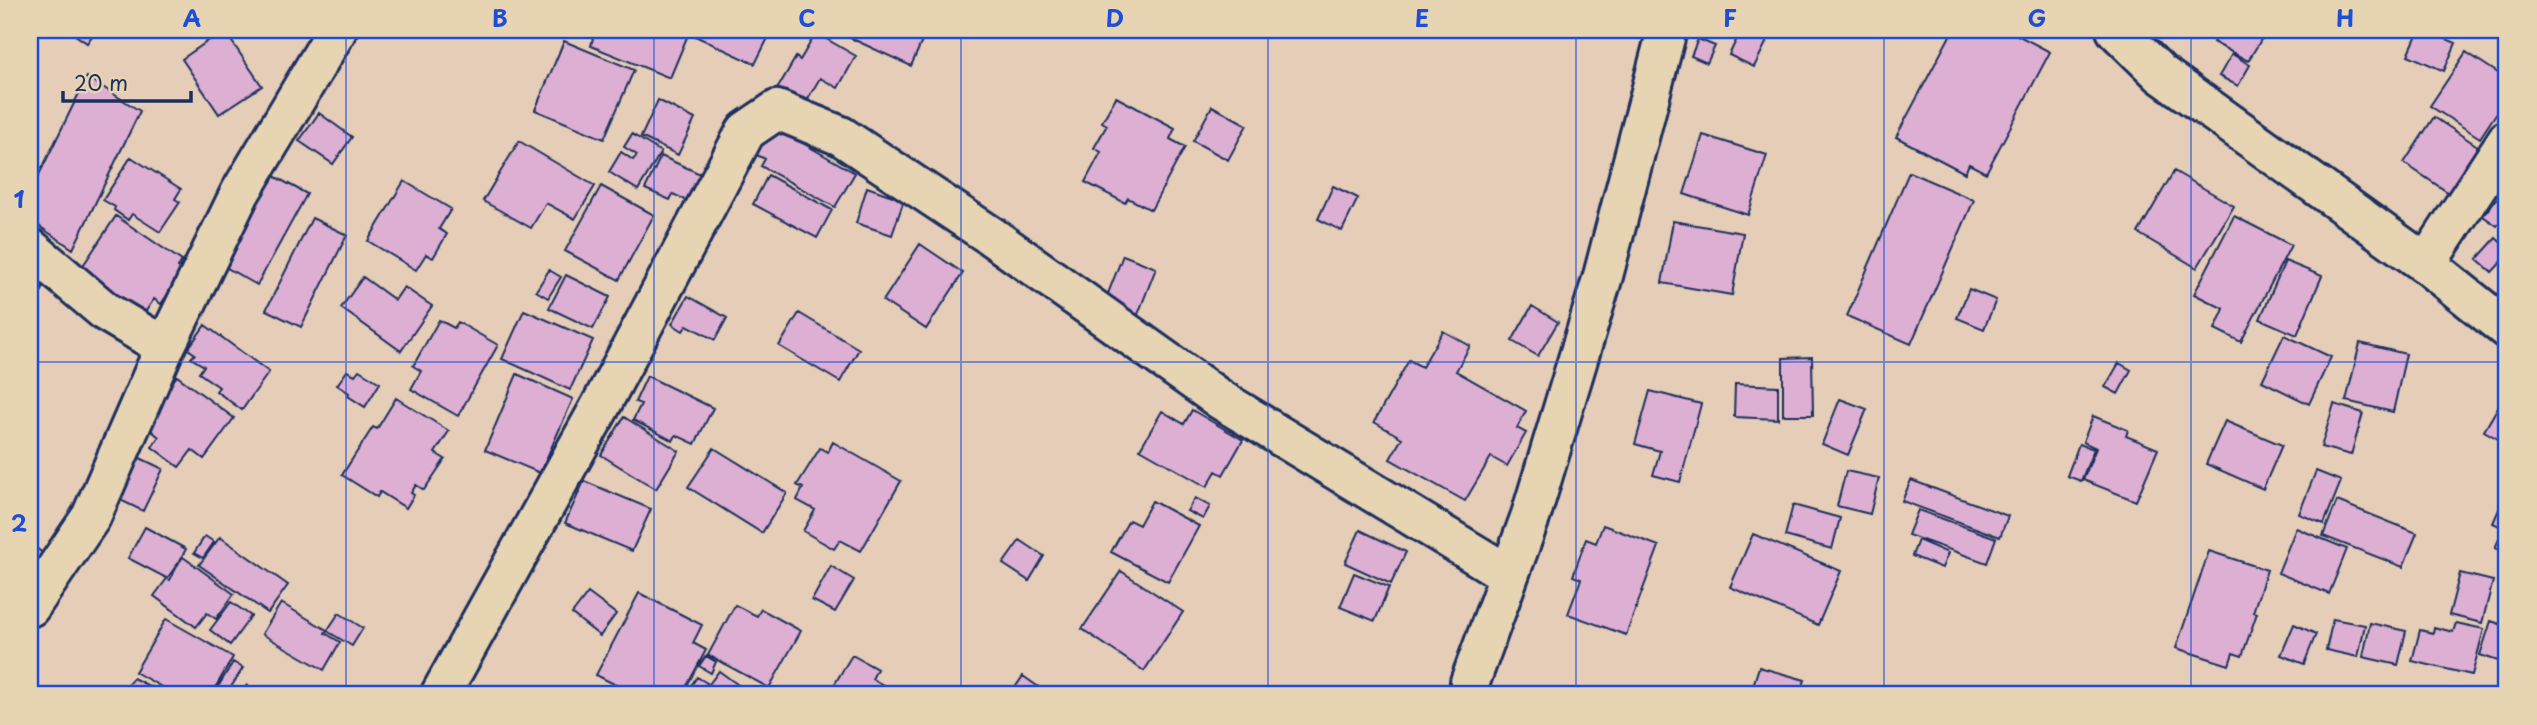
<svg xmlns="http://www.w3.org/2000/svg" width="2537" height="725" font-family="'Playpen Sans',sans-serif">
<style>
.building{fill:#ddafd2;stroke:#1b2f5e;stroke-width:2}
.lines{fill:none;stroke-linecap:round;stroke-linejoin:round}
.street-casing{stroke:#1b2f5e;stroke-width:44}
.street{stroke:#e7d4b2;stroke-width:38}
.grid{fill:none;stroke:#1d4ed8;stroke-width:2;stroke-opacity:0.55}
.neatline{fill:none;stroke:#1d4ed8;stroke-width:2.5}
.grid-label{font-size:23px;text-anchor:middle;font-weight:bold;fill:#1d4ed8}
</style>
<rect width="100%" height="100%" fill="#e5cdb8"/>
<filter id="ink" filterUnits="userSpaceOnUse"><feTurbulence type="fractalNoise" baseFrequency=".0143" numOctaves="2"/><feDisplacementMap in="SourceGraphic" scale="14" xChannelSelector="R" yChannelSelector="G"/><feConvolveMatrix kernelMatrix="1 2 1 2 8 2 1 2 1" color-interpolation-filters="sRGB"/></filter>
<g filter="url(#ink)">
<path class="building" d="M68,30H96L87,43Z
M224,30L262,86L219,114L182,59Z
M572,30H690L670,78L591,46L593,38Z
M696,30H772L755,64L693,35Z
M833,30H927L911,66Z
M1741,30L1767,41L1754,67L1729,55Z
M1953,30H2008L2050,52L1986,173L1969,164L1965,173L1896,137Z
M2220,30H2267L2248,61L2213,42Z
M2419,30H2425L2456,43L2444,71L2408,55Z
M816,33L856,56L838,88L820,78L803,107L776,91L796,57L800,60Z
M1698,39L1715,46L1707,63L1691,56Z
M564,41L634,70L604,139L535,110Z
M2466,52L2507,79V97L2480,138L2430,106Z
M2232,54L2250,65L2238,86L2219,76Z
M87,77L140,111L73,249L30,220V193Z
M1116,97L1175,128L1170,139L1185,147L1151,210L1128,198L1125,203L1085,182L1101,152L1094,148L1107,125L1102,122Z
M658,100L695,119L678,155L641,137Z
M1212,106L1247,125L1228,160L1193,141Z
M319,113L352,137L333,164L299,141Z
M2434,117L2479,147L2449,193L2404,163Z
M771,125L855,173L835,207L761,166L765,159L755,154Z
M632,134L661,152L638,190L609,172L621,152L633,160L637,155L624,147Z
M1703,135L1767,155L1748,215L1684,194Z
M519,141L595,186L575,219L546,203L531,228L483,201Z
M661,156L707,177L694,204L673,194L670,200L645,189Z
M131,157L181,189L175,199L180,202L160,232L132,214L128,220L114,210L115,207L103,200Z
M2174,171L2234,206L2197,268L2138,233Z
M1909,172L1974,200L1911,344L1847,316Z
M272,175L307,194L257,285L222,265Z
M768,175L832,210L817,238L753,204Z
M404,181L451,209L439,229L447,234L433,258L426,254L416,270L368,241Z
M2507,185V213L2497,226L2483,216Z
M601,186L654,215L619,280L565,251Z
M1333,186L1358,198L1342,231L1318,219Z
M867,187L904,200L892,235L856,223Z
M116,216L182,261L178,267L184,271L161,304L154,299L144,314L74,279Z
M2234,216L2291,245L2241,342L2215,329L2224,309L2194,294Z
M312,218L347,235L301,327L266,310Z
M1673,221L1743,233L1732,295L1662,283Z
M2496,238L2507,248V256L2492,272L2477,259Z
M920,244L963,273L926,329L883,301Z
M1123,255L1156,268L1137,317L1104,304Z
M2285,261L2322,276L2297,335L2260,319Z
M549,270L561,277L548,298L536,291Z
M566,275L610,297L593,329L549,308Z
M363,277L395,300L404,287L432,306L401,351L341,308Z
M30,281L43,289L30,309Z
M1969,289L1996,300L1984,329L1957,318Z
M688,296L727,318L715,340L687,325L683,331L672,324Z
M1532,306L1558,322L1538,356L1512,341Z
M524,310L593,340L570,390L502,359Z
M799,313L859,349L840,382L779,346Z
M439,320L454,328L458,322L498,345L458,416L411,389L421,371L413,366Z
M205,325L269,372L242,410L216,391L219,387L199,373L204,366L191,358L195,354L188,349Z
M1443,331L1470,346L1456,371L1526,411L1517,428L1526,433L1507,466L1491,457L1465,501L1390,459L1402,438L1374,422L1409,360L1422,367Z
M2284,335L2331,357L2309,404L2262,381Z
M2360,343L2406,354L2393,412L2346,401Z
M1812,357L1813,415H1783V358Z
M2119,363L2131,370L2118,394L2105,387Z
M359,370L380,383L365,407L348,396L349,393L337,385L347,371L355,375Z
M517,374L573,399L540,473L485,450Z
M177,376L234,418L204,459L192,450L179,467L152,447L159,437L147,427L146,417Z
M647,376L713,408L695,444L676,435L673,441L633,420L641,404L635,402Z
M1735,384L1778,386V419L1734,417Z
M1650,391L1701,404L1680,482L1653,475L1660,451L1635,444Z
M2505,395L2507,397V444L2484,431Z
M396,398L449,431L435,453L445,459L424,490L416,485L411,493L414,495L406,508L380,492L377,497L342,475L373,427L377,429Z
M1840,399L1867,409L1848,455L1822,444Z
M2334,404L2363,413L2351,455L2321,447Z
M1192,410L1243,440L1223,475L1216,471L1207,487L1140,449L1162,411L1184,424Z
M2093,416L2128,430L2126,436L2158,449L2136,501L2083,480L2096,448L2083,442Z
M624,417L679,451L656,489L601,455Z
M2225,421L2282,445L2263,489L2206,464Z
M833,442L901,481L861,551L840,540L834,549L803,531L815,510L797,500L803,488L797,485L820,448L828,452Z
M2079,444L2094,449L2081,481L2067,476Z
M714,448L787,493L762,533L688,487Z
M136,456L163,469L143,511L116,498Z
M1846,471L1879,478L1870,514L1837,506Z
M2316,471L2341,481L2324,524L2299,514Z
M1911,480L2008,516L2000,537L1902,501Z
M584,481L651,509L632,551L565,523Z
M2507,491V553L2495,548L2504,528L2493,523Z
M1195,498L1210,506L1203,519L1187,511Z
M1152,501L1199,526L1168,582L1111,552L1129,520L1139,525Z
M2337,501L2417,533L2403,567L2323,536Z
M1793,505L1840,518L1832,549L1785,536Z
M1918,510L1996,538L1987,563L1908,535Z
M1603,525L1659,546L1626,635L1568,614L1581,579L1573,576L1586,539L1596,543Z
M145,527L186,549L170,580L128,558Z
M2296,528L2347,549L2329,594L2278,573Z
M1360,530L1406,552L1391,584L1345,563Z
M1753,534L1841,571L1818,625L1730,587Z
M205,536L214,542L203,558L194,553Z
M220,537L288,585L268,613L199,565Z
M1020,540L1044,556L1029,581L1003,564Z
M1918,540L1948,553L1942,568L1912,556Z
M30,543L50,559L30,584Z
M2209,551L2267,570L2253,612L2257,613L2242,656L2233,653L2229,665L2176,648Z
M183,557L234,594L216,619L207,613L196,627L154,596Z
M831,566L854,580L835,612L812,600Z
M1121,571L1183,612L1144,671L1082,629Z
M1354,573L1389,587L1375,621L1340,607Z
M2460,573L2493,581L2482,623L2449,615Z
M588,593L616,614L600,636L572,614Z
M639,593L702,625L693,643L706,650L682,695H636L596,675Z
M231,602L251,616L230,645L210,630Z
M281,603L327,630L325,633L340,642L324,670L262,634Z
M735,605L757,616L761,609L801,631L769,688L708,655Z
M339,613L363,628L352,646L327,631Z
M166,619L233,657L211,695H176L135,672Z
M2333,619L2365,625L2358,657L2326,650Z
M2491,621L2503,625L2502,631L2507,633L2505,646H2507V654L2504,663L2480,655Z
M2370,623L2406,631L2398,665L2363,657Z
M2456,623L2484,629L2472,675L2412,661L2420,630L2433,633L2434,627L2453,632Z
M2294,624L2316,634L2304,664L2281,655Z
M852,655L877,669L872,679L901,695H828Z
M706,656L716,662L711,673L699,666Z
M233,662L243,668L226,695H213Z
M1759,667L1805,680L1800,695H1750Z
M719,671L752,695H701Z
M1023,676L1050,695H1010Z
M697,677L707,683L699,695H688L685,694Z
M133,678L167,695H120Z
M247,685L262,695H240Z"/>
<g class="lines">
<g class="street-casing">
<path id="street" d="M2116,30L2161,74L2426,264L2507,329
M30,248L106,312L165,347
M2426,264L2507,140
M30,607L91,517L165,347L240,193L337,30
M440,695L600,407L746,131L777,110L841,136L991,236L1221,400L1509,575
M1469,695L1470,682L1531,515L1603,276L1667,30"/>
</g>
<use href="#street" class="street"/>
</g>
</g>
<path class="grid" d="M346,30V695M654,30V695M961,30V695M1268,30V695M1576,30V695M1884,30V695M2191,30V695M30,362H2507"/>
<rect width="2537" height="725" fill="none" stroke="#e7d4b2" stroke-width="77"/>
<path d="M63 91v10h128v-10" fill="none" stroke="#1b2f5e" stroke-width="3.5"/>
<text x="74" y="91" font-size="21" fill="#1b2f5e" stroke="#e7d4b2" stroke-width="5" paint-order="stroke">20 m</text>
<rect x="38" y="38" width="2460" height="648" class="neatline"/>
<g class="grid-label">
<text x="192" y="27">A</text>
<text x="500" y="27">B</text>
<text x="807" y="27">C</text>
<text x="1115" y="27">D</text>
<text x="1422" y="27">E</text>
<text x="1730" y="27">F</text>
<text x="2037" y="27">G</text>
<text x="2345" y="27">H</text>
<text x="19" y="208">1</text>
<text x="19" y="532">2</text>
</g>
</svg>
